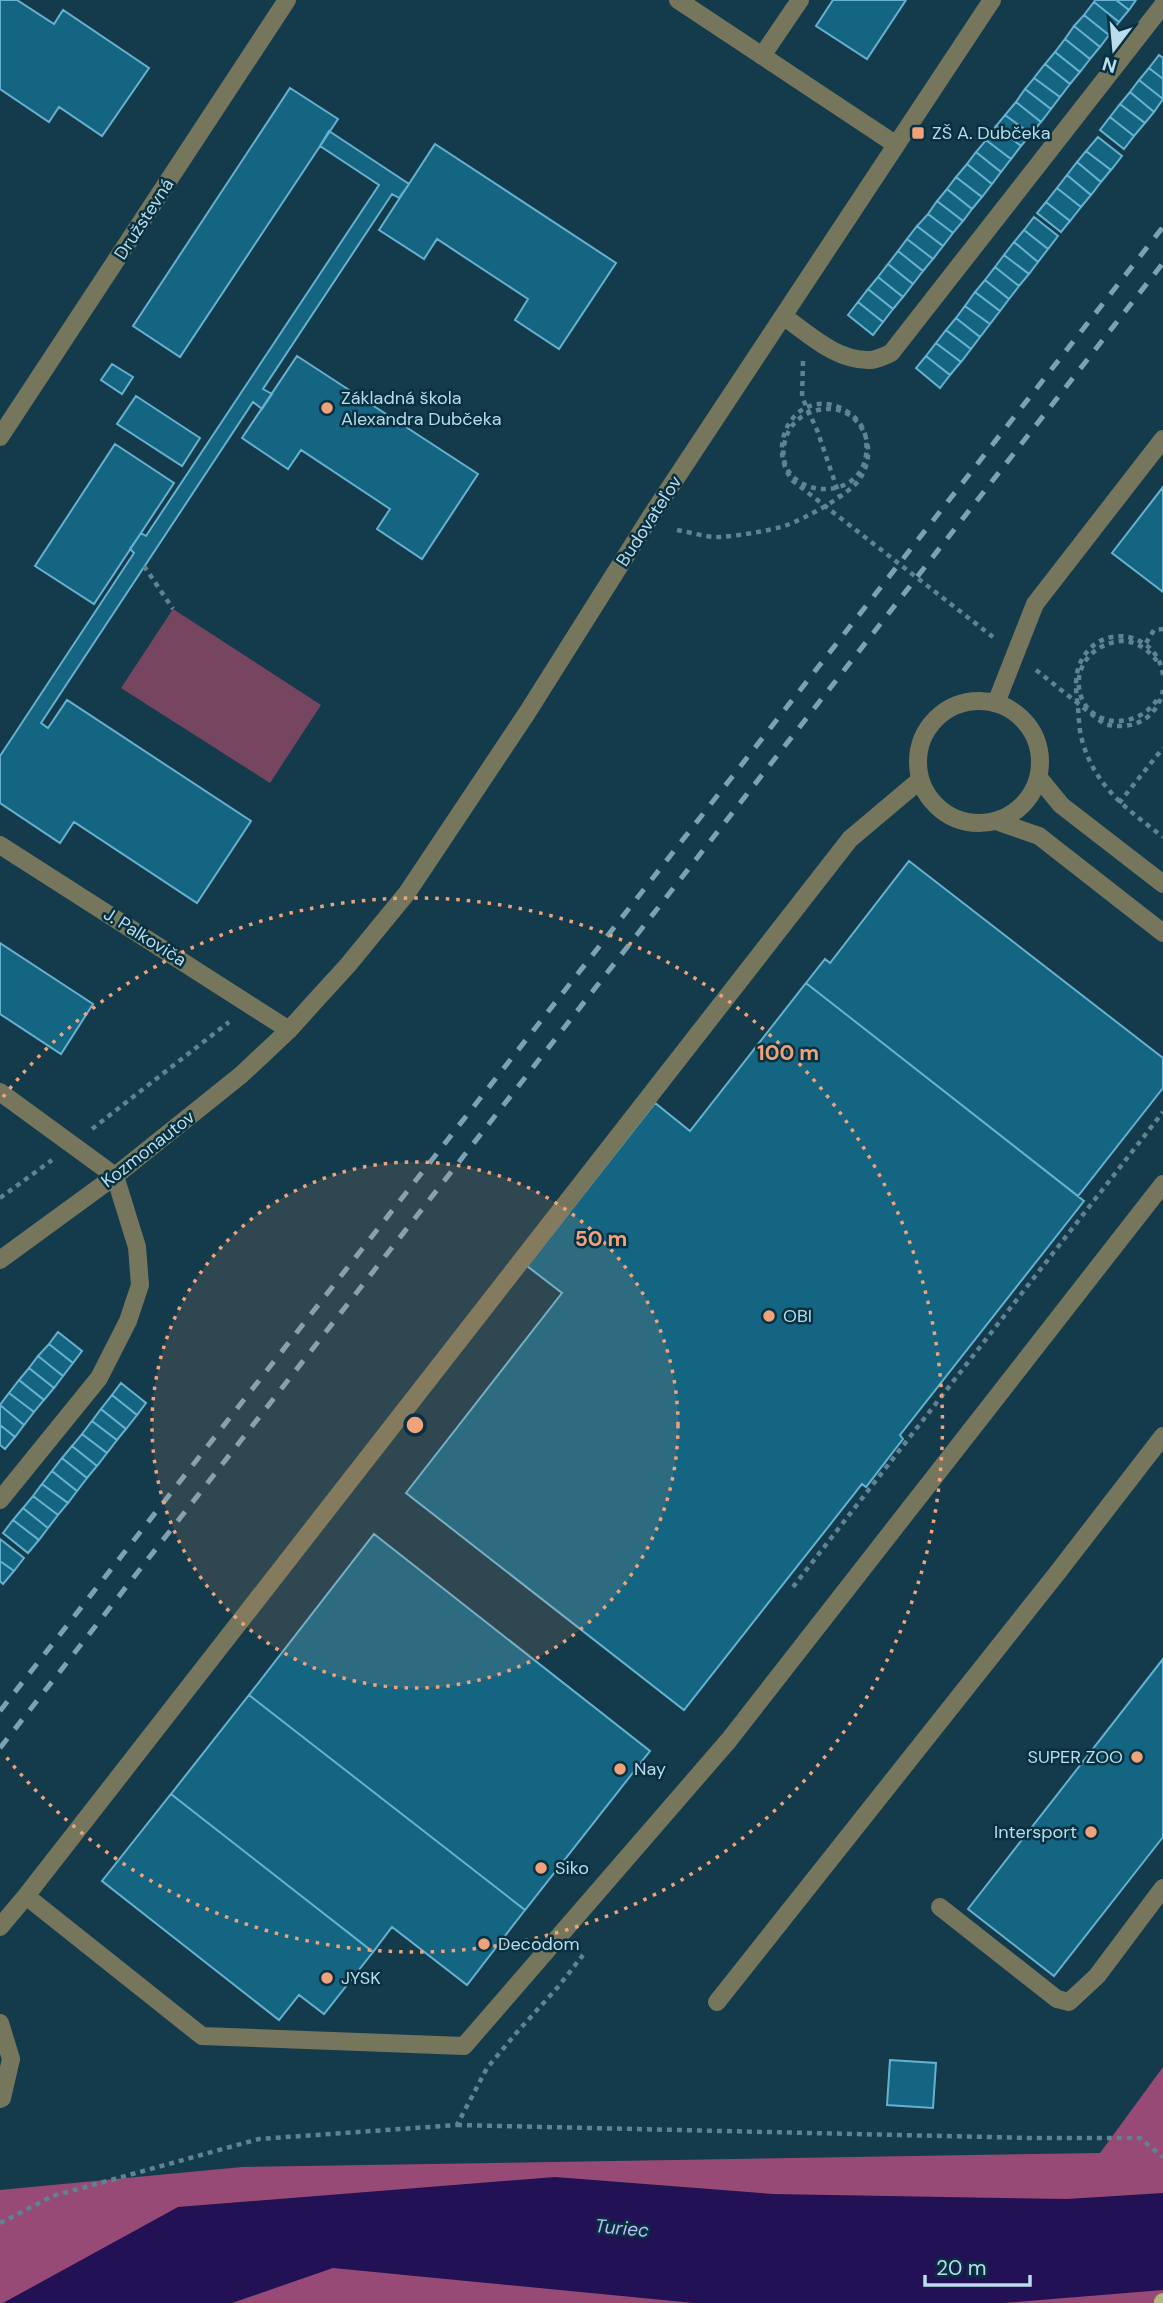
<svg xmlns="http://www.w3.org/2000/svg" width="1163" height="2303" font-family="'DM Sans',sans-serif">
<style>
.green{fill:#764660}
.forest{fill:#974a75}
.water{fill:#231156}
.building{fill:#136581;stroke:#67b0cf;stroke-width:2}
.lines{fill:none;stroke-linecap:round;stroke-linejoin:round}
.path{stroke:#5e8393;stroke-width:4.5;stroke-dasharray:5 5;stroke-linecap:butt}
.minor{stroke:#76765c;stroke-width:18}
.major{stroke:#b6b57f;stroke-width:18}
.rail{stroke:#7ca1b1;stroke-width:5;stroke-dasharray:12 12;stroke-linecap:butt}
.ring{fill:none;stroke:#f0a27a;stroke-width:3.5;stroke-dasharray:3.5 7}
.poi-dot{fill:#f0a27a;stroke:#073140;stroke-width:2.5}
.labels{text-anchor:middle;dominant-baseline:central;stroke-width:5;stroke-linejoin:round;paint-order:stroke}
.poi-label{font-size:18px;fill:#badded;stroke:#073140;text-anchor:start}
.street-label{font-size:18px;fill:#badded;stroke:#073140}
.water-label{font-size:19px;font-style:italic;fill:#bfbbfa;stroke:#073140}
.centre{fill:#f0a27a;stroke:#073140;stroke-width:3.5}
.ring-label{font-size:21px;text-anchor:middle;font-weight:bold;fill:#f0a27a;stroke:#073140;stroke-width:5;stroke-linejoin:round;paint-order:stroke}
</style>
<rect width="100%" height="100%" fill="#143b4b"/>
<path class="green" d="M173,609L321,705L270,783L121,688Z"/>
<path class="forest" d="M1163,2067V2303H0V2190L242,2167L1100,2153Z"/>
<path class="water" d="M555,2177L773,2194L1067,2199L1163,2193V2290L1003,2303H694L333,2268L232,2303H3L178,2207Z"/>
<path class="building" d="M0,0H17L54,24L63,10L149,68L102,136L59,107L49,122L0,89Z
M833,0H906L867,59L816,26Z
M1095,0H1116L1129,10L1119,22L1094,2Z
M1116,0H1136L1129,10Z
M1094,2L1119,22L1109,35L1084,15Z
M1084,15L1109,35L1100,47L1074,26Z
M1074,26L1100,47L1090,59L1065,39Z
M1065,39L1090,59L1080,72L1055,52Z
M1055,52L1080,72L1070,84L1045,64Z
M1159,55L1163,58V79L1149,68Z
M1045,64L1070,84L1060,97L1034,78Z
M1149,68L1163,79V99L1139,80Z
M1034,78L1060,97L1051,109L1025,89Z
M1139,80L1163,99L1154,112L1130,92Z
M290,88L338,119L180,357L133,326Z
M1025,89L1051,109L1041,122L1016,102Z
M1130,92L1154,112L1145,123L1120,104Z
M1016,102L1041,122L1031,134L1005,115Z
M1120,104L1145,123L1134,136L1110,117Z
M1005,115L1031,134L1021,146L996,126Z
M1110,117L1134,136L1124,149L1100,130Z
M996,126L1021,146L1011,159L986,140Z
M329,131L409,184L399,198L392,194L263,389L272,394L262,409L253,402L41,723L48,728L67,700L251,821L197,903L74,822L60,843L0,803V756L134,553L130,549L141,533L146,536L379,185L320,146Z
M1098,137L1122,156L1111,170L1086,151Z
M986,140L1011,159L1001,172L976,152Z
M435,144L616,263L559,349L515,320L528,299L437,239L424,259L379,230Z
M1086,151L1111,170L1101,182L1077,162Z
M976,152L1001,172L992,184L967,164Z
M1077,162L1101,182L1091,195L1067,175Z
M967,164L992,184L982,197L956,177Z
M1067,175L1091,195L1081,207L1057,188Z
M956,177L982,197L972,209L947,189Z
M1057,188L1081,207L1070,221L1046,202Z
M947,189L972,209L963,221L937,201Z
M937,201L963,221L953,233L928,214Z
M1046,202L1070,221L1061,232L1037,213Z
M928,214L953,233L943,246L917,226Z
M1034,217L1058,236L1048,249L1024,230Z
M917,226L943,246L933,259L907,239Z
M1024,230L1048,249L1038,262L1014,242Z
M907,239L933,259L923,271L898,251Z
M1014,242L1038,262L1029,274L1004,255Z
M898,251L923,271L913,284L888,264Z
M1004,255L1029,274L1019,286L995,267Z
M888,264L913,284L903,297L878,277Z
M995,267L1019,286L1009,299L985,280Z
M878,277L903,297L893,309L868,289Z
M985,280L1009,299L1000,311L975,292Z
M868,289L893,309L883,322L858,302Z
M975,292L1000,311L990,324L965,306Z
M858,302L883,322L873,335L848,315Z
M965,306L990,324L980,337L956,318Z
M956,318L980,337L971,349L946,330Z
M946,330L971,349L961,362L936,343Z
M936,343L961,362L950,375L926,356Z
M297,356L478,474L422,559L377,529L390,509L301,450L288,469L242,438Z
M926,356L950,375L940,388L916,368Z
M112,364L133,377L122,394L101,380Z
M136,396L200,438L182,466L117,424Z
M115,444L174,483L94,604L35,566Z
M1163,487V592L1112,553Z
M909,861L1163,1058V1088L1078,1196L806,983L825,959L830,963Z
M0,943L93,1004L61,1054L0,1014Z
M806,983L1084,1201L900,1435L903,1439L866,1487L862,1484L684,1710L406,1493L562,1293L527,1266L655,1103L690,1131Z
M58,1332L82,1351L73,1363L49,1344Z
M49,1344L73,1363L63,1376L38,1356Z
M38,1356L63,1376L54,1388L29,1368Z
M29,1368L54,1388L44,1400L19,1380Z
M19,1380L44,1400L34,1412L9,1393Z
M121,1383L146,1403L137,1415L112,1395Z
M9,1393L34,1412L24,1425L0,1405Z
M112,1395L137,1415L126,1429L101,1409Z
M0,1405L24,1425L15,1437L0,1425Z
M101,1409L126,1429L117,1440L92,1421Z
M92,1421L117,1440L107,1453L82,1434Z
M0,1425L15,1437L5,1449L0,1445Z
M82,1434L107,1453L97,1466L72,1446Z
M72,1446L97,1466L87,1478L62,1458Z
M62,1458L87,1478L77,1491L52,1471Z
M52,1471L77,1491L68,1503L42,1484Z
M42,1484L68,1503L58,1515L33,1496Z
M33,1496L58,1515L48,1528L23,1508Z
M23,1508L48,1528L39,1540L13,1520Z
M13,1520L39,1540L28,1553L3,1533Z
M374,1534L650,1751L525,1910L249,1695Z
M0,1539L24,1558L14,1571L0,1561Z
M0,1561L14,1571L3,1584L0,1581Z
M1163,1659V1837L1054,1976L968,1909Z
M249,1695L525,1910L467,1985L392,1927L373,1952L171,1794Z
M171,1794L373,1952L324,2014L299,1995L279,2020L102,1881Z
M890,2060L936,2063L933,2108L887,2105Z"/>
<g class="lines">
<path class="path" d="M803,361L802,397L817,430L840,497
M677,530C689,532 702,536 714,537C726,538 775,530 787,525C806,518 847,496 859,480C882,448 859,401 818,410C804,413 792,422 787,435C762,500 875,512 866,440C865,426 854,414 841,408C796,388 764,444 793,481L993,637
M144,566L173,609
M1146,643L1154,630L1163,629
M1157,661C1147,648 1132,638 1115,642C1089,647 1071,672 1082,699C1097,731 1142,726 1158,698
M1036,670L1104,724C1132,731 1157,720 1163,690
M1163,675C1158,634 1106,622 1084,656C1073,672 1076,691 1078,708C1079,719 1079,730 1082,740C1095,787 1127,809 1163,837
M1119,803L1163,748
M92,1129L229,1022
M0,1198L52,1160
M793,1587L1163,1112
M457,2125L1032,2138H1140L1163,2157
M0,2223L53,2196L259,2139L457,2125L487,2068L518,2031L558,1987L583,1955"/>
<path class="minor" d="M678,0L895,144
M762,56L800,0
M783,316C809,334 836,361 870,360C876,360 884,356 891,353L1163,5
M0,437L287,0
M918 762a61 61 0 1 1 122 0a61 61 0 1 1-122 0Z
M996,703L1035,604L1163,439
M1039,778L1061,805L1163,884
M996,821L1039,836L1163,933
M0,845L289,1030
M0,1092L115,1176L137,1247L140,1285L128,1321L99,1378L0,1500
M0,1260L115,1176L241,1075L289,1030L316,1000L348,965L407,893L527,713L651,516L992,0
M26,1896L202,2036L464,2046L729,1740L1163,1184
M940,1907L1057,1999L1069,2002L1097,1976L1163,1888
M0,1927L26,1896L850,839L920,780
M717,2002L1058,1572L1163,1436
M0,2023L11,2059L2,2098L0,2099"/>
<path class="major" d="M1163,2303V2302"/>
<path class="rail" d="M0,1711L1163,227
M0,1748L1163,263"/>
</g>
<circle cx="415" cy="1425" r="263" fill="#f0a27a" fill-opacity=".12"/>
<g class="ring">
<circle cx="415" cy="1425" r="263"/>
<path d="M3 1097A527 527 0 1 1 3 1753"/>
</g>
<g class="poi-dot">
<rect x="911" y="126" width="14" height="14" rx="3.5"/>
<circle cx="327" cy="408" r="7"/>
<circle cx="769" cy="1316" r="7"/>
<circle cx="1137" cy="1757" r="7"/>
<circle cx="620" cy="1769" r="7"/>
<circle cx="1091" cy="1832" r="7"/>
<circle cx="541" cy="1868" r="7"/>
<circle cx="484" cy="1944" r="7"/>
<circle cx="327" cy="1978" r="7"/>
</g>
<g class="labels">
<g class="poi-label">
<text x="932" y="133">ZŠ A. Dubčeka</text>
<text x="341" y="398">Základná škola<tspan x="341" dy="21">Alexandra Dubčeka</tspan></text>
<text x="783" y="1316">OBI</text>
<text x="1123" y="1757" text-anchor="end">SUPER ZOO</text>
<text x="634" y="1769">Nay</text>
<text x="1077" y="1832" text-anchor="end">Intersport</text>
<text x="555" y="1868">Siko</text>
<text x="498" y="1944">Decodom</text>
<text x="341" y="1978">JYSK</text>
</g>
<g class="street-label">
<text transform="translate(144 219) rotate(-57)">Družstevná</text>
<text transform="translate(649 521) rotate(-57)">Budovateľov</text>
<text transform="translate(145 937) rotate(32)">J. Palkoviča</text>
<text transform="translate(148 1149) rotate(-38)">Kozmonautov</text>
</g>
<g class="water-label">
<text transform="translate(622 2228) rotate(5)">Turiec</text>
</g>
</g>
<circle cx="415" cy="1425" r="10" class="centre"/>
<g class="ring-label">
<text x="788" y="1060">100 m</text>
<text x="601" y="1246">50 m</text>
</g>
<g transform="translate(1114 49) rotate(196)" stroke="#073140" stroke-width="5" paint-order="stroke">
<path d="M0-5L12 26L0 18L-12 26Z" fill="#badded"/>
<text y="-10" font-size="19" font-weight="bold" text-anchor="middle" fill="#badded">N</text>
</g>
<path d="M925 2275v10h105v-10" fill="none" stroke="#badded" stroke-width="3.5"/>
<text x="936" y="2275" font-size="21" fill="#badded" stroke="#073140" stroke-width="5" paint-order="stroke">20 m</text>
</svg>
